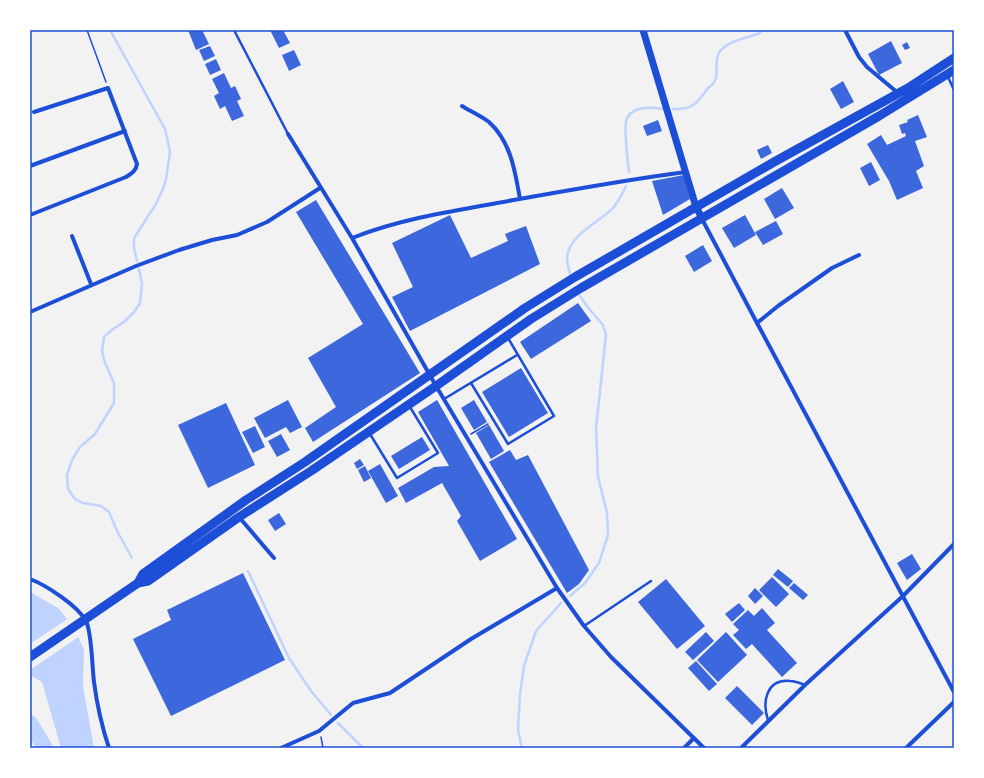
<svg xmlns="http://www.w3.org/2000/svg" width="984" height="778" font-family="Poppins,sans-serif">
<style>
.water{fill:#bfd3fe}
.pier{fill:#f2f2f2}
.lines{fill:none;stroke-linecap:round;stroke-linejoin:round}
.stream{stroke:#bfd3fe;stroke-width:2.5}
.river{stroke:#bfd3fe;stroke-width:16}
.building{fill:#3d67dc}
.path{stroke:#1d4ed8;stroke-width:1.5}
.service{stroke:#1d4ed8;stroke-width:2.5}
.minor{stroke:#1d4ed8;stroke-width:4}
.tertiary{stroke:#1d4ed8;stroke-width:7}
.trunk{stroke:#1d4ed8;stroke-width:9}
.neatline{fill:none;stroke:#1d4ed8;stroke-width:1.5}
</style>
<rect width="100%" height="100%" fill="#f2f2f2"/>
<path class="water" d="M30,592L58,608L75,629L84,650L83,686L94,748H61L42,682L30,675Z"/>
<path class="pier" d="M69,618L77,628L80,636L30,670V644Z"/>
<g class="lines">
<path class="stream" d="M110,30L165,129L170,152L166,179L163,189L156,204L134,238V248L137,261
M673,109C693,110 697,103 708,88C711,86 715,82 716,78C718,70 714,59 720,51C730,40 747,38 760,33L761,30
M629,172C628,162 623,126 627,118C634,106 650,107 662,109
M570,274C569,269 567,263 567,258C569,234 599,223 614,207C619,200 623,193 626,186
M132,558L117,531L109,512L101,506L83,503L75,499L68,489L67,475L72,460L80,447L95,434L114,403V383L105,363L102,351L104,337L113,329L124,322L134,312L140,303L142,284L139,269
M248,571L289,658L311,691L331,715
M570,596L585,583L599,563L608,535L607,513L598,477L596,428L606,335L603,325L586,305L580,296
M338,723L363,748
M522,748L518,730L520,694L524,666L536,631L561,603"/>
<path class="river" d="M30,723L45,748"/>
</g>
<path class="building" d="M188,30H202L209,44L196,50Z
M270,30H283L290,43L279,48Z
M891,41L902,63L879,75L868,54Z
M907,42L910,48L905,50L902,45Z
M210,46L215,56L204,61L199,50Z
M294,50L301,65L289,71L282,55Z
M216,59L221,70L210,75L205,64Z
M224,73L231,88L235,86L241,99L237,101L244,116L232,121L225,106L220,109L214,96L219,93L212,79Z
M843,81L854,102L841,109L830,89Z
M918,115L927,137L915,141L924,166L916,171L923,188L897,200L889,181L867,144L881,135L887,145L906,136L905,133L902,134L899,125L908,122L907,120Z
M658,120L662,131L647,136L643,126Z
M768,145L772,153L761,159L757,150Z
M871,162L880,180L869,186L860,168Z
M684,175L690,199L663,215L652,181Z
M782,188L794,208L775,219L764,199Z
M316,200L420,373L313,442L305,428L336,407L308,358L363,324L296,212Z
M450,215L471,258L508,241L505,234L526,226L540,264L410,331L392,297L413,287L392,243Z
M745,215L756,235L734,248L722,228Z
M776,221L783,234L763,245L755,232Z
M703,245L712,261L694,272L685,256Z
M578,303L591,321L531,359L520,342Z
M521,368L548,413L509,437L482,392Z
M288,400L302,427L290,433L286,427L265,438L254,418Z
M437,400L517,539L480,561L457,521L461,516L442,483L406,503L398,488L434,467L449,466L418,412Z
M474,400L487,422L474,430L461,408Z
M226,403L255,465L208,488L178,425Z
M489,425L504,451L491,459L476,433Z
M255,426L265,447L253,453L242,432Z
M281,434L290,450L277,457L268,441Z
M422,437L430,450L399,469L391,456Z
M510,450L516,460L528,455L589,570L579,584L567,593L489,462Z
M360,459L364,465L357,469L354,463Z
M380,464L398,496L386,503L368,471Z
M365,466L371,478L364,482L358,470Z
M279,513L286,524L275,531L268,520Z
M912,554L921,569L907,580L897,563Z
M778,569L793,581L788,587L773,575Z
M243,573L285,660L171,716L133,639L171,620L167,610Z
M772,577L789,594L776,607L759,590Z
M666,579L705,626L677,649L638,602Z
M794,583L808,595L803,600L789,588Z
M755,588L763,596L755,604L748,596Z
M739,603L745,610L732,622L725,614Z
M762,608L775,623L767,630L797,663L782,677L752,644L746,649L733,635L739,630L733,624L748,610L754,616Z
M706,632L714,641L693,660L685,652Z
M726,632L747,655L718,682L697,660Z
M696,661L717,684L709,691L688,668Z
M737,686L764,713L752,725L725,698Z"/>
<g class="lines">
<path class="path" d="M87,30L106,82
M471,434L488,424
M321,737L323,748"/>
<path class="service" d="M234,30L288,134
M948,77L954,90
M471,383L508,444L554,416L508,338
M444,399L517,355
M370,434L397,478L438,453L410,407
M584,626L651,581
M768,720C762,702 766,679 790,681C795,681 800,683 805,685"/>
<path class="minor" d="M845,30L859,57L867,67L898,93
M462,106C470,111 481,116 489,122C511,142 515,171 520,199
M288,134L352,238L436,386L557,588L584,626L611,657L704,748
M30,166L125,131
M30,215L126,177C132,173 136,171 137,164L108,88L34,112
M702,219L757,323L954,692
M72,236L91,284
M352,238C400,219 452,211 503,202C564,191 624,180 686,172
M30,312L136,266L179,250L212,240L237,235L267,222L320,188
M757,323L778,306L832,268L859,255
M239,517L274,558
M30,579C46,585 78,606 86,621C92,633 92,667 94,682C97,705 102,727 109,748
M281,748L319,731L353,703L390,693L471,639L557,588
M684,748L694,738
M741,748L805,685L903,596L954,544
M906,748L954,702"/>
<path class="tertiary" d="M643,30L696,207L702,218"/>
<path class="trunk" d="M138,583L148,581L239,517L311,471L436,386L531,319L581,288L879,116L954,70
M30,657L138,583L143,574L246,500L305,462L525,308L575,277L774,162L908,88L954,58"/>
</g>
<rect width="984" height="778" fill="none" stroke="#ffffff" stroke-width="62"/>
<rect x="31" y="31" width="922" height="716" class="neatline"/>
</svg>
